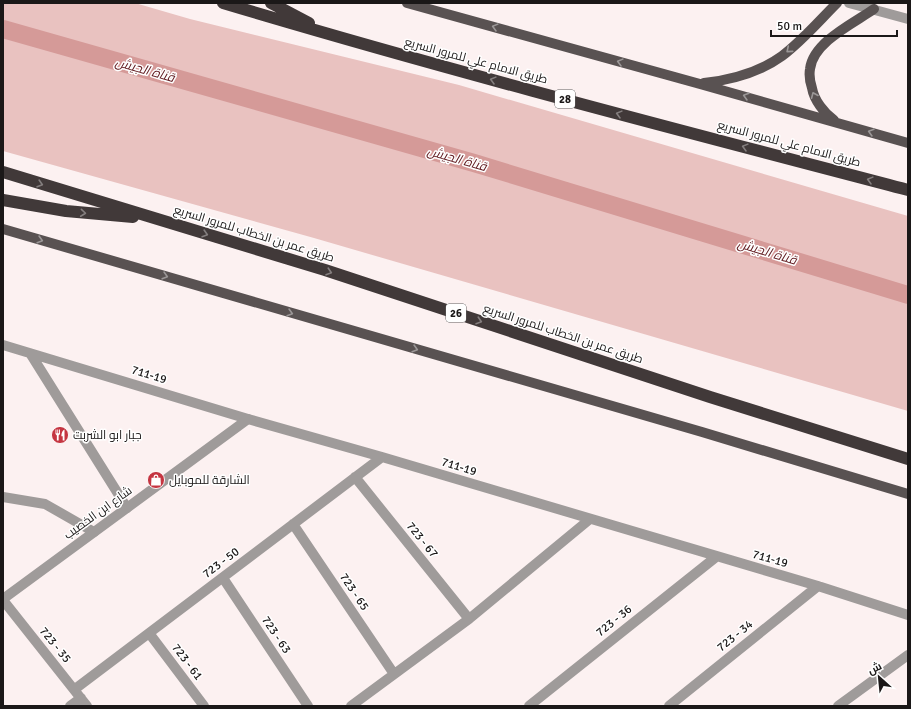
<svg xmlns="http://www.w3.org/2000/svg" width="911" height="709" font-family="Signika,Cairo,sans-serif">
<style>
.green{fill:#e9c2c0}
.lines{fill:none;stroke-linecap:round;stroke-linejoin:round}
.canal{stroke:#d59a98;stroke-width:18}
.minor{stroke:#9f9b9a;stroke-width:10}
.tertiary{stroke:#9f9b9a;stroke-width:10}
.primary{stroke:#595252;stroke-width:10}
.motorway{stroke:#413939;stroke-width:12}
.oneway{stroke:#9b9797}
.oneway2{stroke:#847e7e}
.labels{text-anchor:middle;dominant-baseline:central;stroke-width:3;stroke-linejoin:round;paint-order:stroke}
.shield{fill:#fff;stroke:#5f5d5d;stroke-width:1}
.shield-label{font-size:11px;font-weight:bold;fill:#1b1818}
.street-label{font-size:12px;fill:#1b1818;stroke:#fff}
.poi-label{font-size:12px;fill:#1b1818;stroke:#fff;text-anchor:start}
.water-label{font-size:13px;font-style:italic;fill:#5f181d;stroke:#fff}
</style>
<rect width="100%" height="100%" fill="#fcf1f1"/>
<path class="green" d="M3,3H135L190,19L459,85L908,216V411L314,238L3,151Z"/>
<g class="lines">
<path class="canal" d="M3,29L474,163L908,295"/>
<path class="minor" d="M3,345L248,419L382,457L818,586L908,615
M30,353L127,508
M355,477L469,619
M3,497L45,504L94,532
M293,524L394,674
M223,578L308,706
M3,600L87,706
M149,633L204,706
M75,689L382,457
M70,706L81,698
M351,706L469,619L590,519
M529,706L716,557
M669,706L818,586
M838,706L908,655"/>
<path class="tertiary" d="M849,3L908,19
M3,599L248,419"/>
<path class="primary" d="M407,3L700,84L908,143
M704,83C730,80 760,72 782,56C802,41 819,21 837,3
M834,120C824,113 814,100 812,88C810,82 809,75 810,69C813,42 854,23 874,9
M3,229L702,432L908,494"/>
<path class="motorway" d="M223,3C450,71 679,130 908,190
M271,3L309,23
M3,172L325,270L710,397L908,459
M3,200L66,211L133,217"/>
</g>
<defs><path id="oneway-chevron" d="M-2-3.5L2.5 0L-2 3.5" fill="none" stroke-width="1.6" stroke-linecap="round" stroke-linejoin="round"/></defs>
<g class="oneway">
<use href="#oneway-chevron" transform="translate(495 27) rotate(-165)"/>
<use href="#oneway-chevron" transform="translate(789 50) rotate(140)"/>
<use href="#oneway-chevron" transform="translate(620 62) rotate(-165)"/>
<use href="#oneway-chevron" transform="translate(814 95) rotate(-113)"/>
<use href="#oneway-chevron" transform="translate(746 96) rotate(-164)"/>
<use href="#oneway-chevron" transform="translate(871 132) rotate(-164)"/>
<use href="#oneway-chevron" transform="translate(40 240) rotate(16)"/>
<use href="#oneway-chevron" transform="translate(165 276) rotate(16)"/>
<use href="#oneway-chevron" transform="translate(290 313) rotate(16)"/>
<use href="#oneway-chevron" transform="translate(415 349) rotate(16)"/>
</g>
<g class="oneway2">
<use href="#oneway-chevron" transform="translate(493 80) rotate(-165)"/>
<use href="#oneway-chevron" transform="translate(619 114) rotate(-165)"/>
<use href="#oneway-chevron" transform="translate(745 147) rotate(-165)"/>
<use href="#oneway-chevron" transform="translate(870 180) rotate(-165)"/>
<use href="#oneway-chevron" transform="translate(40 184) rotate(17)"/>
<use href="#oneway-chevron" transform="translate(83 213) rotate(6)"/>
<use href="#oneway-chevron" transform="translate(205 234) rotate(17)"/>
<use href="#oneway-chevron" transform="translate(329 272) rotate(18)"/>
<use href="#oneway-chevron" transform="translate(479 321) rotate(18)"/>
</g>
<defs>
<g id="restaurant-disc" transform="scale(0.9)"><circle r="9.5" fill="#c53541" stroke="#fff"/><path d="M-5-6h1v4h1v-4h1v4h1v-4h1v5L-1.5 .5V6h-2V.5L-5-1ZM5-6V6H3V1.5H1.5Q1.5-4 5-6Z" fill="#fff"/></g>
<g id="shop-disc" transform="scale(0.9)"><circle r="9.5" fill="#c53541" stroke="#fff"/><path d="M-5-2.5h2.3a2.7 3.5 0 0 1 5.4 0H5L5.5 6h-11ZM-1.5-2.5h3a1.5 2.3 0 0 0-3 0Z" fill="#fff"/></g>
</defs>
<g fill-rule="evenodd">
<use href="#restaurant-disc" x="60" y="435"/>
<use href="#shop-disc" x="156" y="480"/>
</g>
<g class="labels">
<g class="shield">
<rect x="555" y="90" width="20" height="18" rx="3"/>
<rect x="446" y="304" width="20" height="18" rx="3"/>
</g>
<g class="shield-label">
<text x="565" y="99">28</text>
<text x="456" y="313">26</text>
</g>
<g class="street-label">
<text transform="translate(476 61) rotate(15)">طريق الامام علي للمرور السريع</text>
<text transform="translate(789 144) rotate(15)">طريق الامام علي للمرور السريع</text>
<text transform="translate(254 234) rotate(17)">طريق عمر بن الخطاب للمرور السريع</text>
<text transform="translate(563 334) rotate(18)">طريق عمر بن الخطاب للمرور السريع</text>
<text transform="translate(149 375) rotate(17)">711-19</text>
<text transform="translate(459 467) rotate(17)">711-19</text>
<text transform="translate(98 513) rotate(-36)">شارع ابن الخصيب</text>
<text transform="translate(422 540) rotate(51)">723 - 67</text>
<text transform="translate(770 559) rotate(16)">711-19</text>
<text transform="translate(221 563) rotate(-37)">723 - 50</text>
<text transform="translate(354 592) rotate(56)">723 - 65</text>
<text transform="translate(614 621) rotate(-39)">723 - 36</text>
<text transform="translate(276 635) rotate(56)">723 - 63</text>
<text transform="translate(735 636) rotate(-39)">723 - 34</text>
<text transform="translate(55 645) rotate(51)">723 - 35</text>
<text transform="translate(187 662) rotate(53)">723 - 61</text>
</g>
<g class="poi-label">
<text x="73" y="435">جبار ابو الشربت</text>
<text x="169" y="480">الشارقة للموبايل</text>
</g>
<g class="water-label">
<text transform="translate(145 70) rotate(16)">قناة الجيش</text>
<text transform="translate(457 159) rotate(16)">قناة الجيش</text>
<text transform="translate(767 252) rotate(17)">قناة الجيش</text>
</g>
</g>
<rect width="911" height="709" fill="none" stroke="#1b1818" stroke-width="8"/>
<g transform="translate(879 677) rotate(333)" stroke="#ffffff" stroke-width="3" paint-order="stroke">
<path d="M0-3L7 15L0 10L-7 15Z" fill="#1b1818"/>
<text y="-6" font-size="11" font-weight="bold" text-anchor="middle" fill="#1b1818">ش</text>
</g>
<path d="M771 30v6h126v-6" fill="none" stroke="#1b1818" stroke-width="2"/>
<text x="777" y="30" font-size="12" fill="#1b1818" stroke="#ffffff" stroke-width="3" paint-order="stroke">50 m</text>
</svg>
